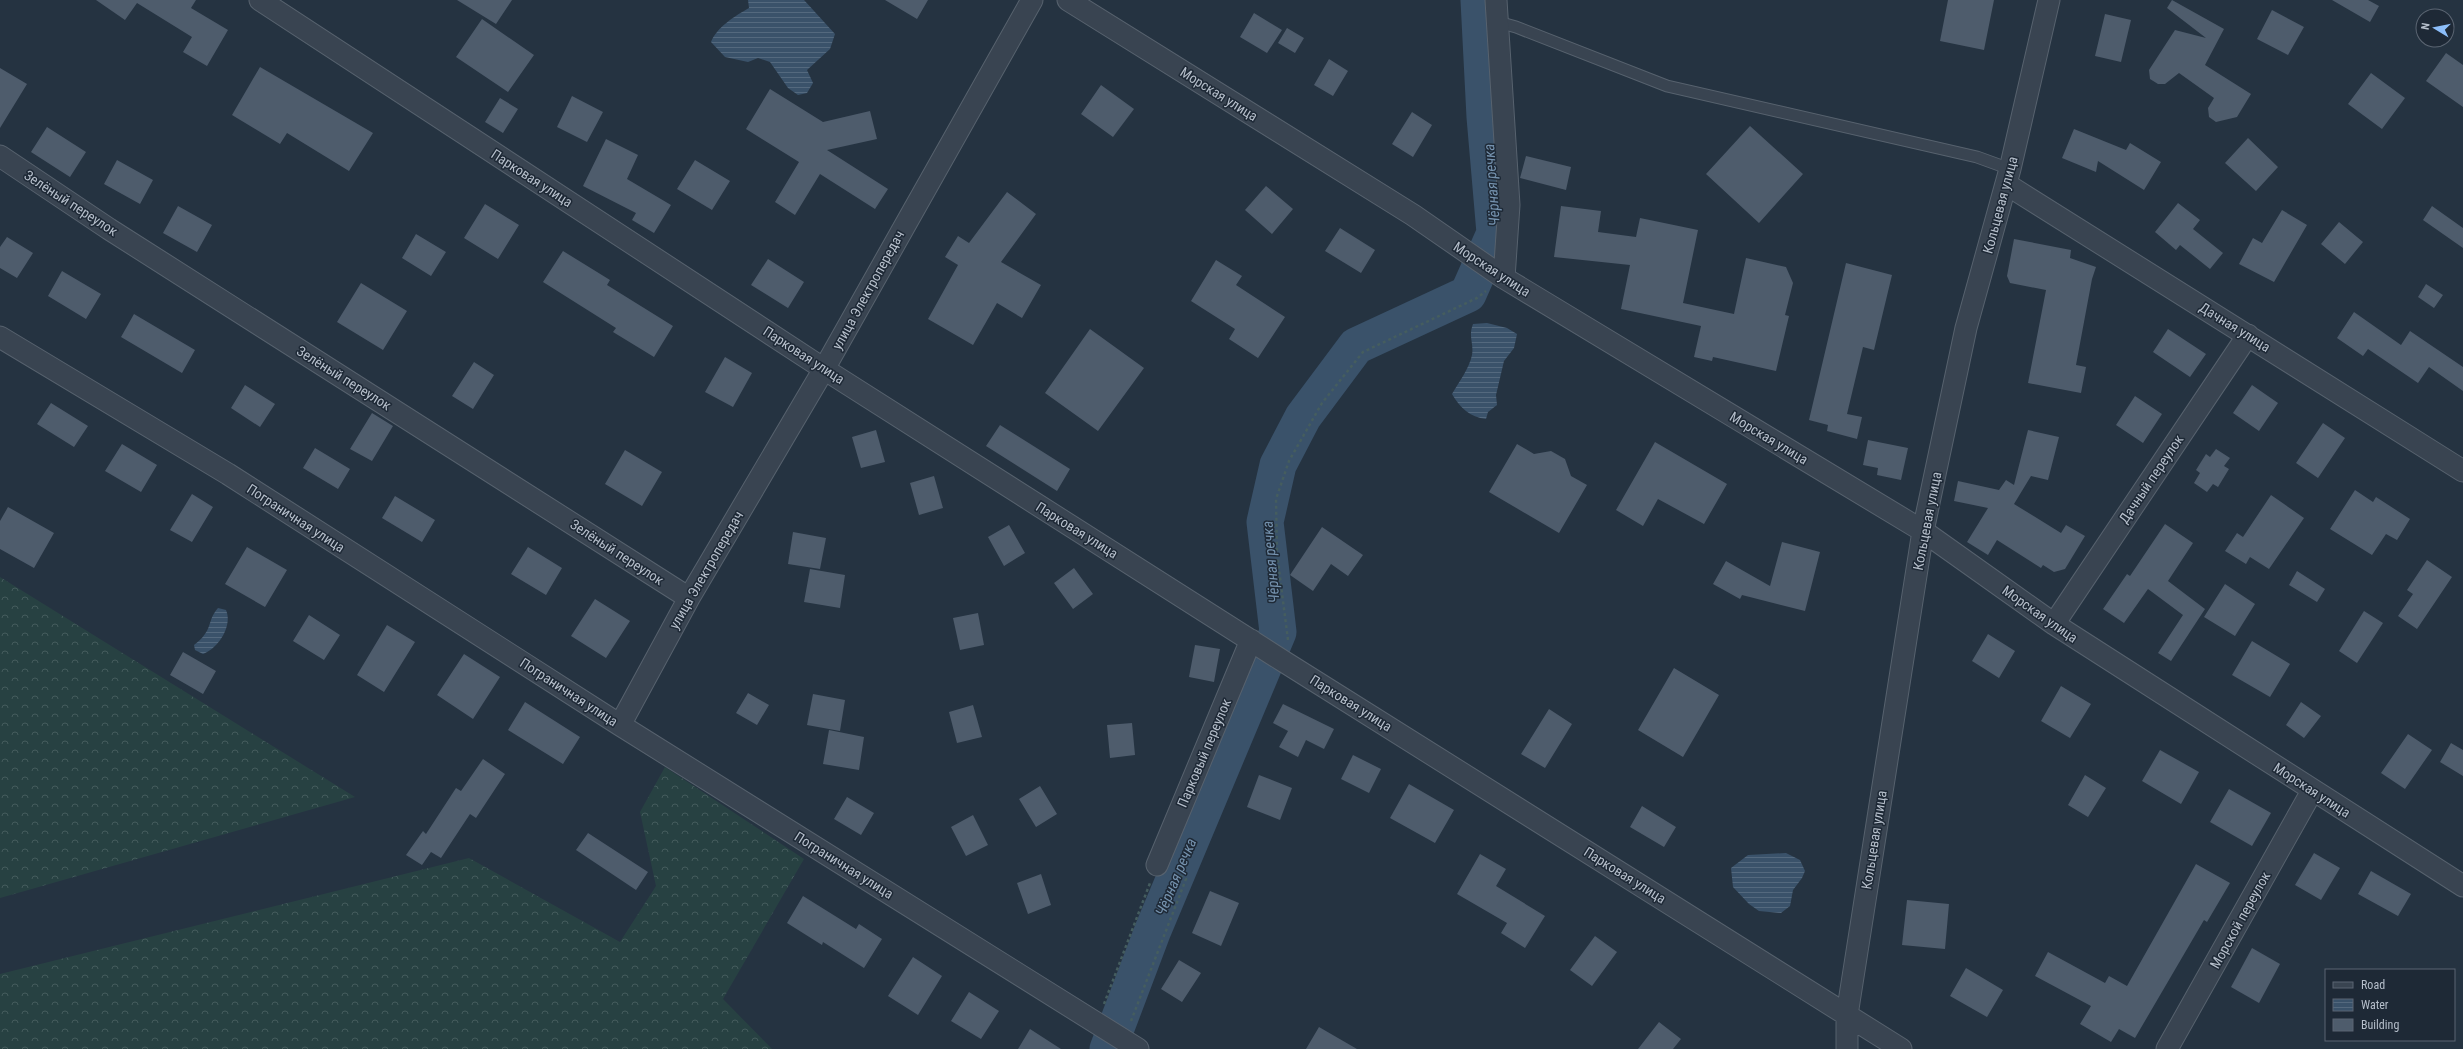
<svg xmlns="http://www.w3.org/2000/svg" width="2463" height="1049" font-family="'Roboto Condensed',sans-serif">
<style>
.forest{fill:url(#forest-crowns)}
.water{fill:url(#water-rules)}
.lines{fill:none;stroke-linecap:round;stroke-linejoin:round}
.river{stroke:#3a526a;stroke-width:37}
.building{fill:#4e5c6c}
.service-casing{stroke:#57626e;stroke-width:13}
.minor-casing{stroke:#57626e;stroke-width:23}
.path{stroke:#455d5f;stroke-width:2.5;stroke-dasharray:3 3;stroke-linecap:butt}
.service{stroke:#394451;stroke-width:11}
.minor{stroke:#394451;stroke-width:21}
.labels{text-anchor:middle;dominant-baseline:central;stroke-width:3;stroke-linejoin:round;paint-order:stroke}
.street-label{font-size:14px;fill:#b6bfcb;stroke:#1e2936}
.water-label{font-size:15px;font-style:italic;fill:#7592ae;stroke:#1e2936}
</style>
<defs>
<pattern id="forest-crowns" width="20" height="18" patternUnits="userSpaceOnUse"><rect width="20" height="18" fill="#274142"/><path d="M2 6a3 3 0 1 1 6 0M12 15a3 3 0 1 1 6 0" fill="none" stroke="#445b5c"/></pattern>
<pattern id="water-rules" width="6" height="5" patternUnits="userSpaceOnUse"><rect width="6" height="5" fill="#3a526a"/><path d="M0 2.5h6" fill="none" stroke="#54697e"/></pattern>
</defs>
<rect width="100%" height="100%" fill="#253341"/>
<path class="forest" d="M0,577L355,797L0,898Z
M665,767L804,859L723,999L772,1049H0V974L469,858L620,942L656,886L640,812Z"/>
<path class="water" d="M748,0H804L835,34L830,49L807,70L813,83L807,93L798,95L788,88L770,62L758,58L748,62L725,57L711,42C717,27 735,16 749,8Z
M1487,323L1507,328L1517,334L1514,348L1504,361L1496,395L1497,405L1488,412L1486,419C1470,417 1460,408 1452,394C1459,382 1469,369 1472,355C1474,343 1468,337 1473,324Z
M218,608L226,610C233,626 218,649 203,654L195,650L194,645C214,630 206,622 218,608Z
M1786,853L1800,860L1805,871L1802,878L1793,890L1790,906L1781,913L1759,911L1749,904L1733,887L1731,868L1748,855Z"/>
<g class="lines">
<path class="river" d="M1108,1049L1153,930L1278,632L1265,522L1278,465L1303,417L1356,346L1468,294L1495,233L1485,117L1479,0"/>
</g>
<path class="building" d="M96,0H196L191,8L228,30L207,66L183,52L192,37L137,3L125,20Z
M457,0H512L496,24Z
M885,0H928L917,19Z
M1948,0H1994L1984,50L1940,41Z
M2172,0L2224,29L2205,65L2251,94L2237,117L2216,122L2209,117L2208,108L2214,98L2179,73L2165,84H2158L2150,79L2149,70L2175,30L2206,38L2167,8Z
M2332,0H2368L2379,6L2370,22Z
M2272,10L2304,27L2288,55L2257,39Z
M1254,13L1282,30L1267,53L1240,37Z
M2105,14L2131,20L2121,62L2095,56Z
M482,19L534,55L508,92L456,57Z
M1287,28L1304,38L1295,53L1278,43Z
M2446,53L2463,65V107L2426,81Z
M1329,59L1348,71L1333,96L1314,85Z
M260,67L373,133L349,171L287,133L280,144L232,115Z
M0,68L27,84L0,128Z
M2371,73L2405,98L2382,129L2348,104Z
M1101,85L1134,109L1113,137L1081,114Z
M770,89L823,122L870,111L877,139L827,150L888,189L875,209L820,174L795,215L775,202L799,162L746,129Z
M572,96L603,112L587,142L557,127Z
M500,98L518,109L503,133L485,122Z
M1412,112L1432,125L1413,157L1392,144Z
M1750,126L1803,174L1759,223L1706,174Z
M47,127L86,152L70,177L31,152Z
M2074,129L2126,150L2130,143L2161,162L2144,190L2098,161L2096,172L2062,158Z
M2248,138L2278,167L2256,191L2225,163Z
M606,139L638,155L627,179L671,205L654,233L632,220L636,213L583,186Z
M1526,156L1571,167L1566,190L1520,178Z
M117,160L153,180L140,204L104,184Z
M695,160L730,181L712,210L677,189Z
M1266,186L1293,209L1272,234L1245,210Z
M1007,192L1036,214L1001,262L1041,285L1022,318L997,303L973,345L928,319L958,265L945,257L958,236L969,243Z
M2178,203L2200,220L2193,229L2223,253L2210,269L2180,245L2176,250L2155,232Z
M485,204L519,225L498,259L464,238Z
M178,206L212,225L197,252L163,233Z
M1561,206L1601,211L1598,232L1636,237L1640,218L1698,230L1683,303L1734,314L1746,258L1786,267L1793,283L1785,315L1789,316L1776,371L1713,357L1712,361L1694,357L1701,326L1621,309L1630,265L1554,257Z
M2432,206L2463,228V248L2423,220Z
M2282,210L2307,225L2274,282L2239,264L2253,238L2262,243Z
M2339,222L2363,242L2345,264L2321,244Z
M1340,228L1375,250L1361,273L1325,251Z
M416,234L446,252L431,276L402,258Z
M7,237L33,253L17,278L0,268V247Z
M2014,239L2071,250L2070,258L2096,267L2092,279L2076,365L2086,367L2081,393L2028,383L2046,290L2010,283L2007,276Z
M563,251L610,280L607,285L673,326L654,357L613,332L616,328L543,282Z
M768,259L804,282L788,308L751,285Z
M1216,260L1242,276L1236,285L1285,317L1258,358L1229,339L1235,329L1191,301Z
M1846,263L1892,275L1874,350L1863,347L1847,414L1862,417L1857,439L1827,431L1828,425L1809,420Z
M62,271L101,294L86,319L48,296Z
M361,283L407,311L383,350L337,322Z
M2426,284L2443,295L2434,308L2418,297Z
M2354,312L2401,345L2410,331L2463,367V391L2429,367L2418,383L2368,349L2363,356L2337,338Z
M134,314L195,350L182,373L121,337Z
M1090,329L1144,368L1098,431L1045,393Z
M2168,329L2206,354L2190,377L2153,352Z
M725,357L752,373L733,407L705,392Z
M474,362L494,375L473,409L452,396Z
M245,385L275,404L260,427L231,408Z
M2252,385L2278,403L2259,431L2233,413Z
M2135,396L2162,414L2143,443L2116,425Z
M51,403L88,426L74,447L37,424Z
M372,413L393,426L372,461L350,449Z
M2323,423L2345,438L2318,478L2296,463Z
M1000,425L1070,469L1057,491L986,446Z
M876,430L885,462L861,468L852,437Z
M2028,430L2059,437L2048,480L2031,476L2014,504L2061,533L2066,525L2085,536L2065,569L2054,572L2043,565L2041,568L1997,540L1988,555L1967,542L1988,508L1954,501L1958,481L1999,490L2006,480L2014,485Z
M1868,440L1908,448L1901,480L1877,475L1878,468L1863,465Z
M1655,442L1727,484L1704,524L1658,499L1643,526L1616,510Z
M122,444L157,465L141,492L105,471Z
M1517,444L1534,454L1551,451L1565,459L1571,476L1587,485L1559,533L1489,492Z
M315,448L350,469L338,489L303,468Z
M2216,449L2230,458L2224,466L2229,469L2218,487L2213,484L2207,492L2194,483L2200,473L2196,470L2206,454L2210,457Z
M625,450L662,472L642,506L605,484Z
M934,476L943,508L919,515L910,483Z
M2355,490L2373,502L2376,497L2410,519L2397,540L2386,534L2372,555L2330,529Z
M192,494L213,507L192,542L170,530Z
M2271,495L2304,518L2269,569L2250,557L2246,564L2225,551L2237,533L2243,537Z
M395,496L435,520L422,542L382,518Z
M8,507L54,533L34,568L0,549V521Z
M2165,524L2193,543L2168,581L2205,609L2171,661L2158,653L2183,615L2148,589L2124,623L2103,609L2127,574L2130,576Z
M1009,525L1025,553L1004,566L988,537Z
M1322,527L1363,555L1348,576L1331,564L1313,591L1290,575Z
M793,532L826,538L820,569L788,564Z
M1782,542L1820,552L1805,611L1742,595L1740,599L1713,584L1726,561L1770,586Z
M247,547L287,570L265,607L225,584Z
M528,547L562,568L546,595L511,574Z
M2427,560L2452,577L2417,629L2398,616L2413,594L2407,590Z
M1074,568L1093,594L1073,609L1054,583Z
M810,569L845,575L840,608L804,602Z
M2297,571L2325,589L2317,602L2289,585Z
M2225,584L2255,604L2235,636L2204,617Z
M595,599L630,621L606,658L571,636Z
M2364,611L2383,623L2357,663L2339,651Z
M978,613L984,645L960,650L953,618Z
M309,615L340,635L324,660L293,641Z
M387,625L415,642L384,692L357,675Z
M1988,634L2015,651L1999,678L1972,661Z
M2252,641L2290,664L2270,697L2232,675Z
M1195,645L1220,649L1214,682L1189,677Z
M183,652L216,671L203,694L170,675Z
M464,654L500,677L473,719L437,695Z
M1674,668L1719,695L1683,757L1638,730Z
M2061,686L2091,704L2070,738L2041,721Z
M748,693L769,705L757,725L736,713Z
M813,694L845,700L840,731L807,725Z
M525,702L580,737L563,764L508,730Z
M2301,702L2321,716L2304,738L2286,725Z
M1283,704L1334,729L1324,749L1306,740L1298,757L1279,747L1288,731L1273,723Z
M973,705L982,737L957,743L949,712Z
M1549,709L1572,724L1545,768L1521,754Z
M1132,723L1135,755L1110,758L1107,725Z
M829,730L864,737L859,770L823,764Z
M2408,734L2432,750L2405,789L2381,773Z
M2451,743L2463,750V776L2440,762Z
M2160,750L2199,772L2181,804L2142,781Z
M1353,755L1381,769L1369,793L1341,779Z
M483,759L505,774L476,818L470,814L441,858L431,852L422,865L406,855L423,831L426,834L456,788L461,791Z
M1259,775L1292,788L1280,820L1247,807Z
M2085,775L2106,788L2088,817L2068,805Z
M1409,784L1454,810L1435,843L1390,818Z
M1040,786L1057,814L1036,827L1019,799Z
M2229,789L2271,813L2252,846L2210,822Z
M847,797L874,813L861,835L834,819Z
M1642,806L1676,827L1664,847L1630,827Z
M973,815L988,845L966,856L951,827Z
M588,833L648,872L636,890L576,850Z
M2314,853L2340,868L2321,900L2295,885Z
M1480,854L1506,869L1496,886L1545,916L1525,948L1501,933L1507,923L1457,894Z
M2196,864L2230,883L2207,922L2204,920L2135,1038L2119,1029L2111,1042L2080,1024L2091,1006L2035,976L2048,952L2105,983L2109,976L2127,986Z
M2371,871L2411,894L2398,916L2358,894Z
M1041,874L1051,905L1028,914L1017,883Z
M1210,891L1239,903L1221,946L1192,933Z
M803,896L856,929L859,924L882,939L864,968L823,942L822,945L787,923Z
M1907,900L1949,904L1945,949L1902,945Z
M1595,936L1617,952L1592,986L1570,970Z
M2252,948L2280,964L2259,1003L2231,987Z
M913,957L942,976L918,1015L888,996Z
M1179,960L1201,973L1182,1002L1161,989Z
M1966,968L2003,990L1987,1017L1950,996Z
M969,992L999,1011L981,1039L951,1021Z
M1659,1022L1681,1039L1673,1049H1638Z
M1319,1027L1357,1049H1306Z
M1030,1029L1061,1049H1018Z"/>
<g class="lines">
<g class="service-casing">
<path id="service" d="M1498,22L1516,27L1667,86L1977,157L2010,169"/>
</g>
<g class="minor-casing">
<path id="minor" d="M260,0L824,369L1283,661L1901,1049
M1068,0L1413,215L1504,278L1923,531L2054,624L2463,886
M1496,0L1509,205L1504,278
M0,156L109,229L689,598
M2006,184L2463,471
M0,337L228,474L620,725L1138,1049
M2054,624L2248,335
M620,725L689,598L824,369L1032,0
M1157,865L1251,640
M1847,1049V1015L1923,531L1966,328L2010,169L2049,0
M2167,1049L2312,791"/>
</g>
<path class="path" d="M1288,640L1277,554L1276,499L1289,461L1322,403L1363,352L1477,298L1486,291
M1104,1004L1150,883
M1131,1021L1186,879L1175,874"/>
<use href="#service" class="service"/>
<use href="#minor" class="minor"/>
</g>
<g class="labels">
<g class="street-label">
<text transform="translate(1219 94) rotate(32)">Морская улица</text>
<text transform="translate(532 178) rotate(33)">Парковая улица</text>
<text transform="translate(71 203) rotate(33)">Зелёный переулок</text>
<text transform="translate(2000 205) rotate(-75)">Кольцевая улица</text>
<text transform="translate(1492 269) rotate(33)">Морская улица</text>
<text transform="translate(868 290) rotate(-61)">улица Электропередач</text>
<text transform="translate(2235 327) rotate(32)">Дачная улица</text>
<text transform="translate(804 355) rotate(33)">Парковая улица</text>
<text transform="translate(344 378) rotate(32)">Зелёный переулок</text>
<text transform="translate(1769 438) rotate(31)">Морская улица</text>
<text transform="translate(2151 479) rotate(-56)">Дачный переулок</text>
<text transform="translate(296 518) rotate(33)">Пограничная улица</text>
<text transform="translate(1927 521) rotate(-79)">Кольцевая улица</text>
<text transform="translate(1077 530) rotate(32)">Парковая улица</text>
<text transform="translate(617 552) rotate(33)">Зелёный переулок</text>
<text transform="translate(706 570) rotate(-60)">улица Электропередач</text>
<text transform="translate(2040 614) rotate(35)">Морская улица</text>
<text transform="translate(569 692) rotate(33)">Пограничная улица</text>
<text transform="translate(1351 703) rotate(32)">Парковая улица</text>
<text transform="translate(1204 753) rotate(-67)">Парковый переулок</text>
<text transform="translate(2312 790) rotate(33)">Морская улица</text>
<text transform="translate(1874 840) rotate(-81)">Кольцевая улица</text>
<text transform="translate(844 865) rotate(32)">Пограничная улица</text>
<text transform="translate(1625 875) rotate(32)">Парковая улица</text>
<text transform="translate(2240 920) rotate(-61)">Морской переулок</text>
</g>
<g class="water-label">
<text transform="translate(1492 185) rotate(-94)">Чёрная речка</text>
<text transform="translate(1271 562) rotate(-95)">Чёрная речка</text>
<text transform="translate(1176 877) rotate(-67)">Чёрная речка</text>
</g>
</g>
<rect x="2325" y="969" width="130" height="72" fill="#1e2936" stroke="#5b6572"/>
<rect x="2333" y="982" width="20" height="6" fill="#394451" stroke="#5b6572"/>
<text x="2361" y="989" font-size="12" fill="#b6bfcb">Road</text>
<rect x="2333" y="999" width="20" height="12" fill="url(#water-rules)" stroke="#5b6572"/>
<text x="2361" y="1009" font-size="12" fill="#b6bfcb">Water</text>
<rect x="2333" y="1019" width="20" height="12" fill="#4e5c6c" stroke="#5b6572"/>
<text x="2361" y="1029" font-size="12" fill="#b6bfcb">Building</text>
<g transform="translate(2435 28) rotate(280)"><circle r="19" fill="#1e2936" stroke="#5b6572"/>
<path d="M0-3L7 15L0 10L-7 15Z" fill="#8cbefa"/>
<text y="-6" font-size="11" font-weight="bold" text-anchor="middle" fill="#b6bfcb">N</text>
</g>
</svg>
